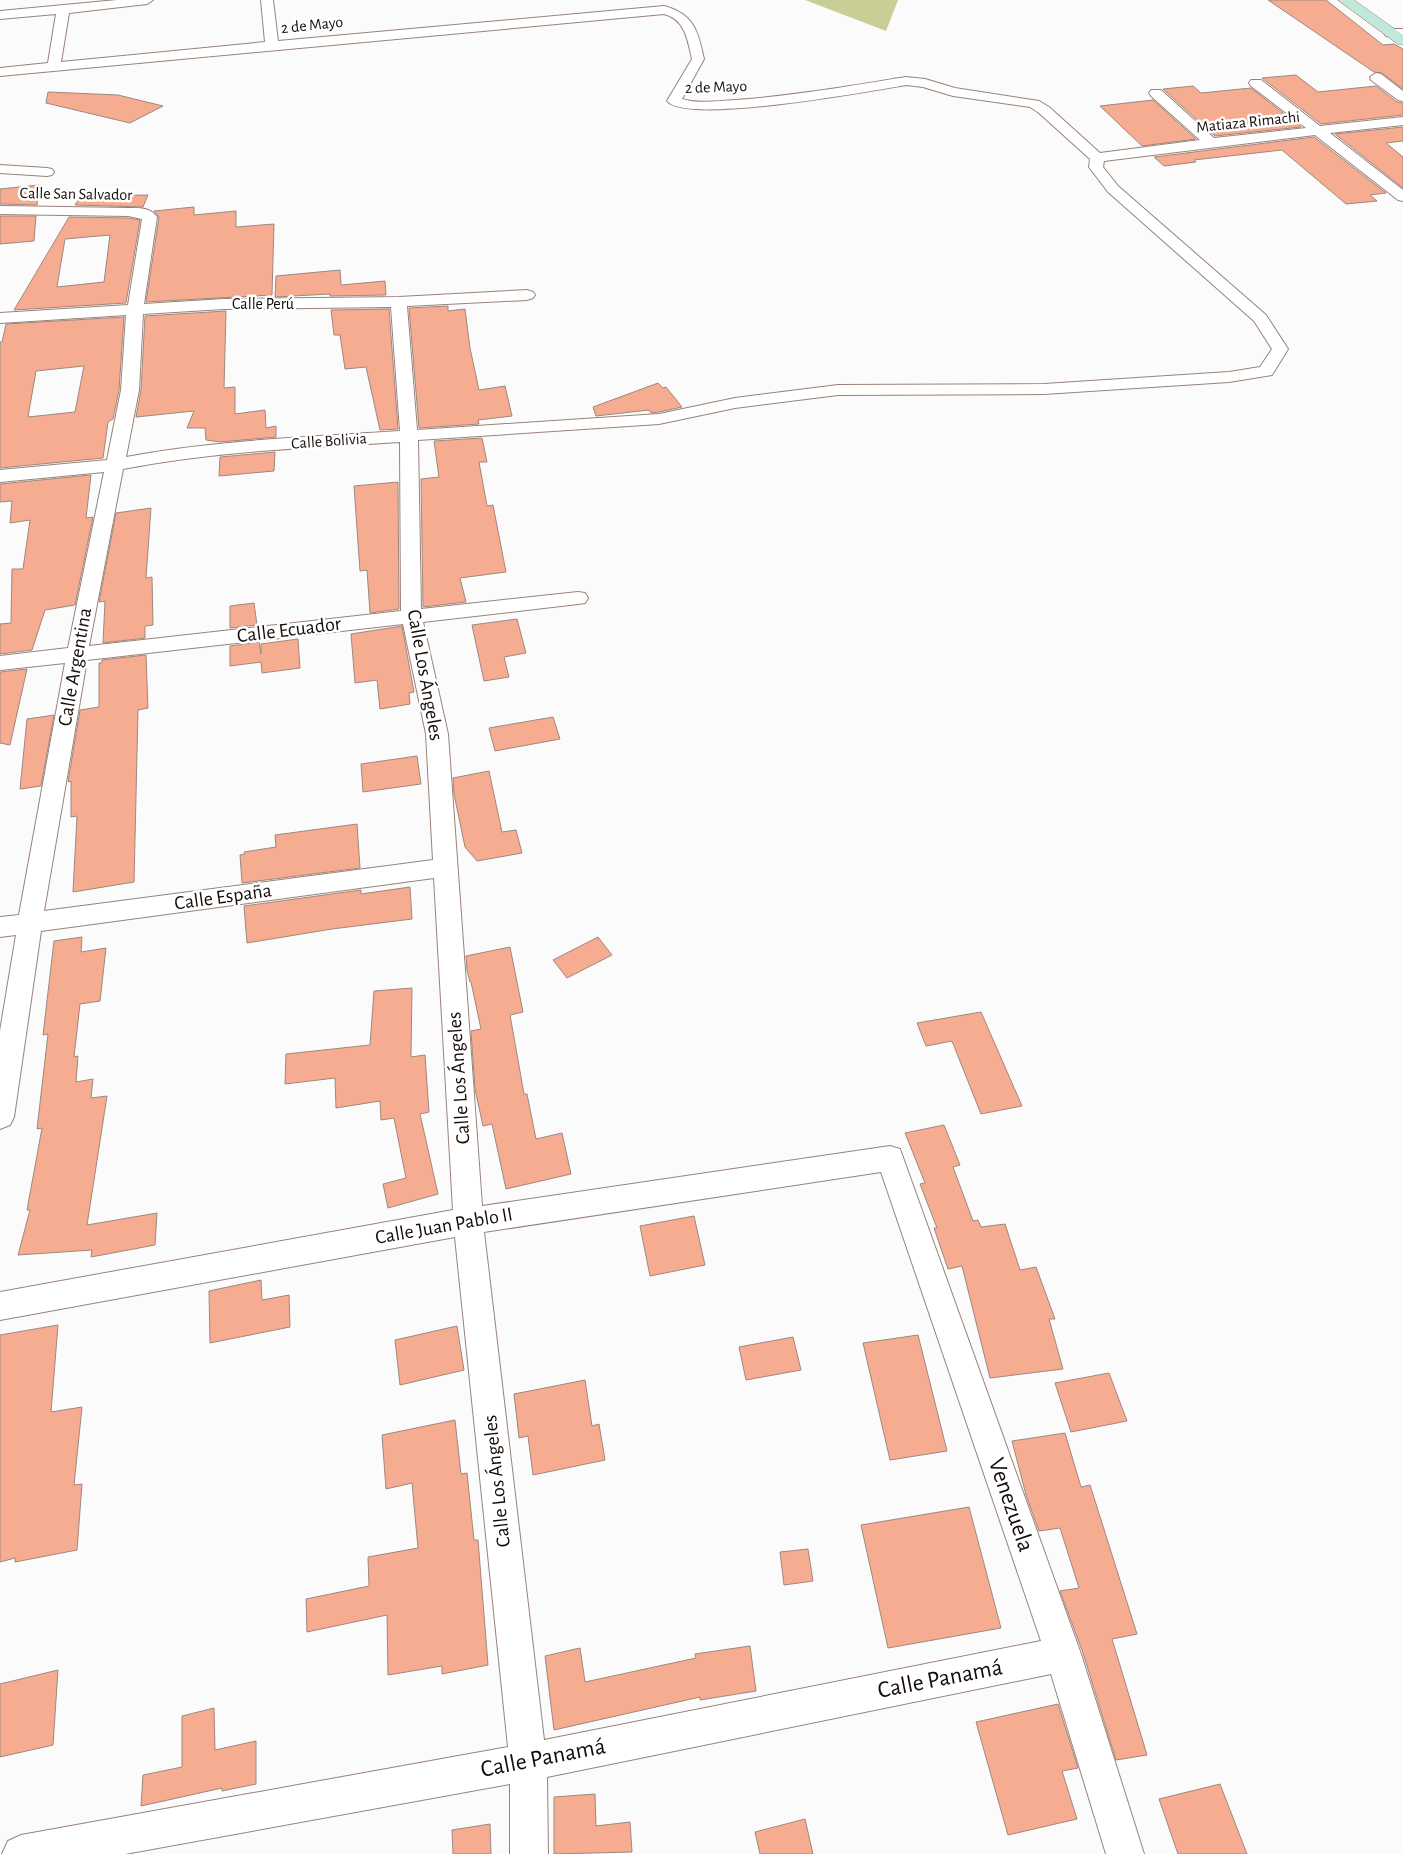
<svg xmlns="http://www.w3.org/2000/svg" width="1403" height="1854" font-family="'Alegreya Sans',sans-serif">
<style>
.green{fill:#c9ce97}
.building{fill:#f6ac90;stroke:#a0877e;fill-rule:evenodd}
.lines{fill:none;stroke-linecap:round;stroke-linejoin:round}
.street-casing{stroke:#9a8278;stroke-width:2}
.secondary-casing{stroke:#9a8278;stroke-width:1}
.street{fill:#fff;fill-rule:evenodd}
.secondary{fill:#bfead9;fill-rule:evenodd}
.labels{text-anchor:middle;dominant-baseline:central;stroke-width:5;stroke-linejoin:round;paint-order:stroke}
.far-street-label{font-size:16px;fill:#140c08;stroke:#fff}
.street-label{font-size:20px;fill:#140c08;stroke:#fff}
.near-street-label{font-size:24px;fill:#140c08;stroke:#fff}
</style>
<rect width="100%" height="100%" fill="#fbfbfb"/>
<path class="green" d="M805,0H898L886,31Z"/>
<path class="building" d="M1268,0H1326L1383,45L1394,44L1403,49V89L1382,73L1374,72Z
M1296,75L1318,92L1376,86L1397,102L1403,103V115L1321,124L1262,78Z
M1193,86L1201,93L1251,88L1301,127L1215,136L1163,89Z
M48,92L118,95L163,106L130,123L46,103Z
M1153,100L1196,139L1142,146L1100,106Z
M1403,127V141L1386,143L1403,157V188L1335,134Z
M1314,137L1386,193L1370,195L1377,201L1346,204L1282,150L1194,160L1196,162L1164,166L1154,157Z
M39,185L37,205L0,204V189Z
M148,195L143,207L75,205L81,196Z
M194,207V215L236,211V227L274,224L272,295L146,302L159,217L154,211Z
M0,216H36L34,241L0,244Z
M69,217L128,218L140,220L126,303L14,310ZM110,235L104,282L57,287L65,239Z
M340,270L341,285L385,281L386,295L330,296V294L275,297L276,276Z
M448,306V311L465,309L470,348L479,390L505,386L512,416L478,420L479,424L419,428L409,308Z
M389,309L398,429L380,430L366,367L345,369L340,335H334L331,310Z
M226,311L224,388L235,387V414L265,410L266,428L276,426V437L220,442L206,440L205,428H187L194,411L136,417L141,390L145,316Z
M124,317L119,390L113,419L108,422L103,458L0,468V342H2L6,324ZM84,366L75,412L28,417L36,371Z
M658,383L663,388L666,387L682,407L659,412L651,413L649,410L596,416L593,407Z
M482,438L487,462H479L487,506L493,505L506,572L460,578L466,602L423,607L421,479L439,477L434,441Z
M275,452L274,471L219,476L220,457Z
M91,475L86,518L93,517L75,605L45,610L32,650L0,654V624L11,623L12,569H23L30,520L10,523L12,501L0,502V484Z
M398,482L399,609L370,613L367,570L360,571L354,486Z
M151,508L146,578L152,577L153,625L145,626V638L103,643L105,601L99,602L116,513Z
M254,603L257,625L230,628V606Z
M517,619L526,653L504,657L509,677L484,681L472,625Z
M402,626L414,692L409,693L410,704L380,709L377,680L355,683L351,634Z
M298,639L300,668L262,673L261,662L230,666V646L259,642L261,654V644Z
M146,655L148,708L138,710L134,882L73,892L77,816L71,817V781L68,782L80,710L99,707V663H102V660Z
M27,669L10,745L0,743V672Z
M54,715L41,786L20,789L27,719Z
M553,717L560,739L495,751L489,728Z
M417,756L421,784L363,792L361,764Z
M489,771L502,832L516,830L522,853L477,861L465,847L454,794L453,778Z
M357,824L360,868L242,883L240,855L245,854L244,852L276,847L275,835Z
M410,887L412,919L332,929L247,943L244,906L361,890V894Z
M82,937L81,952L106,948L100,1001L80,1004L74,1057L78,1056L76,1082L93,1079L91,1098L107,1096L87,1225L157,1213L155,1245L91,1257L92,1250L18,1255L30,1210H27L42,1128L37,1129L48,1034L43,1035L54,941Z
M598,937L612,955L567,978L553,960Z
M510,947L523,1012L510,1015L524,1094H527L536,1139L562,1133L571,1174L506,1189L492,1124L483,1126L475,1089L471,1031L481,1029L471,982H470L467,970L466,956Z
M412,988L411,1057L425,1055L429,1112L420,1114L438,1194L388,1208L383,1184L406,1178L394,1118L381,1120L380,1101L336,1108L335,1078L285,1084L286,1054L370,1045L374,991Z
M981,1012L1022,1106L981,1114L952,1041L926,1046L917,1023Z
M944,1125L960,1165L953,1167L973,1221L978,1220L981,1227L1005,1224L1020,1270L1036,1267L1055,1319H1049L1063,1369L990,1378L962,1266L948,1269L934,1228H937L920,1184L925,1183L905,1133Z
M694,1216L705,1265L650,1276L640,1226Z
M261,1280L262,1300L289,1295L290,1327L210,1343L209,1291Z
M58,1325L51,1412L82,1407L74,1485L82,1484L77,1550L15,1562V1558L0,1562V1335Z
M457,1326L464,1370L400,1385L395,1340Z
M918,1335L947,1451L890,1460L863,1343Z
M793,1337L801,1370L746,1380L739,1347Z
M1109,1373L1127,1421L1071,1432L1055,1383Z
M585,1380L592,1426L599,1424L605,1460L533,1475L528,1436L519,1438L514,1394Z
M455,1420L461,1474L467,1473L474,1540H478L488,1665L442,1674V1666L388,1675L387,1615L307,1632L306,1599L369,1586L368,1557L418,1548L412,1483L386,1489L382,1435Z
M1065,1433L1081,1487L1090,1485L1137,1634L1112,1639L1147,1755L1116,1760L1083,1653L1060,1591L1079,1588L1060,1528L1039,1531L1026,1495L1012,1441Z
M969,1507L1001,1628L888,1648L861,1525Z
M808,1549L813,1581L784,1585L780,1552Z
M750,1646L756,1691L700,1700V1697L554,1730L545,1656L580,1648L585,1682L696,1658L695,1654Z
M58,1670L53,1745L0,1757V1684Z
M1058,1704L1078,1768L1062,1771L1077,1819L1008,1835L976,1722Z
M214,1708L215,1750L256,1741V1784L222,1791V1788L141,1806L143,1775L182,1767V1716Z
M1220,1784L1247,1854H1178L1159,1799Z
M595,1794L596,1826L630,1822L632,1852L554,1854V1797Z
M805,1819L813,1854H760L755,1832Z
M490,1824L491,1854H453L452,1830Z"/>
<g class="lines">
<g class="street-casing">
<path id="street" d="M117,0H153L147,4L69,13L61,62L265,42L261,0H273L278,41L664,6C694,14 698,31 704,59L682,99C698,104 718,101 735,100C792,96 849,86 906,77L925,79L955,88L1039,101L1049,107L1100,153L1200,140L1151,96L1149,93L1151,90H1161L1214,138L1306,128L1251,86L1249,83L1251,80H1261L1320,126L1403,117V125L1330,133L1403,190V201L1398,200L1315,135L1104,161L1103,167L1118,186L1266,315L1288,349L1272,375L1229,382L1044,394L838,395L735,408L659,424L418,440L421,609L578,592L585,593L588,598L585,603L578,604L423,622L448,734L482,1206L890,1146L900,1149L1081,1654L1144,1854H1106L1051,1674L547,1777L548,1854H510V1784L125,1854H2L8,1841L21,1835L508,1747L455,1237L0,1320V1292L453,1210L434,878L41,931L14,1117L10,1125L0,1129V1031L16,935L0,937V917L19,915L65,663L0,670V656L68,648L104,472L0,482V470L107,460L121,390L126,315L0,323V313L128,305L142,219L128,216L0,214V206L128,208C139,208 150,207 157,217L144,304L224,299L399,297L527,290L533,292L535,295L533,298L527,300L407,306L417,430L659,414L735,398L838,385L1044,384L1229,372L1260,367L1272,349L1254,321L1108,192L1089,167L1090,159L1039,113L1030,107L953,96L923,87L906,85C871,91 686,125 667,101L692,59C688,41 685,19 664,14L0,76V68L48,63L56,14L0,19V11ZM391,307L400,431C308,437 216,440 126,457L139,390L143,314L224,309ZM400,442L401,611L89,646L123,469C215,451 307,448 400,442ZM403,624L426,734L433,860L44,911L87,660ZM881,1172L1041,1641L544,1740L484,1232Z
M1390,29H1403V37L1386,36L1384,33Z
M1376,73L1381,74L1403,91V101L1398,100L1371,80L1370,77Z
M0,165L47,168L52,169L54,172L52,175L47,176L0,173Z"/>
</g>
<g class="secondary-casing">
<path id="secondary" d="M1338,0H1354L1403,35V45L1398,44Z"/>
</g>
<use href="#street" class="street"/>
<use href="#secondary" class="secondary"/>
</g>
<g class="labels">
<g class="far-street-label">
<text transform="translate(312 25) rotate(-6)">2 de Mayo</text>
<text transform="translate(716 87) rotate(-2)">2 de Mayo</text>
<text transform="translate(1248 122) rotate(-6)">Matiaza Rimachi</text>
<text transform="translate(76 194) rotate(1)">Calle San Salvador</text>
<text x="263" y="304">Calle Perú</text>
<text transform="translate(329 441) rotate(-4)">Calle Bolivia</text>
</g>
<g class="street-label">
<text transform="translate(289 630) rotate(-7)">Calle Ecuador</text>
<text transform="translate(75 667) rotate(-80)">Calle Argentina</text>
<text transform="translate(425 675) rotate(80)">Calle Los Ángeles</text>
<text transform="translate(223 897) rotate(-8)">Calle España</text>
<text transform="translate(459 1078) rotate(-94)">Calle Los Ángeles</text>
<text transform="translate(444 1226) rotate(-10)">Calle Juan Pablo II</text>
<text transform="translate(497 1481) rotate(-96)">Calle Los Ángeles</text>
</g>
<g class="near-street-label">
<text transform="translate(1011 1505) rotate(71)">Venezuela</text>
<text transform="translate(940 1679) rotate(-11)">Calle Panamá</text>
<text transform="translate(543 1758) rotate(-11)">Calle Panamá</text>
</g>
</g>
</svg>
